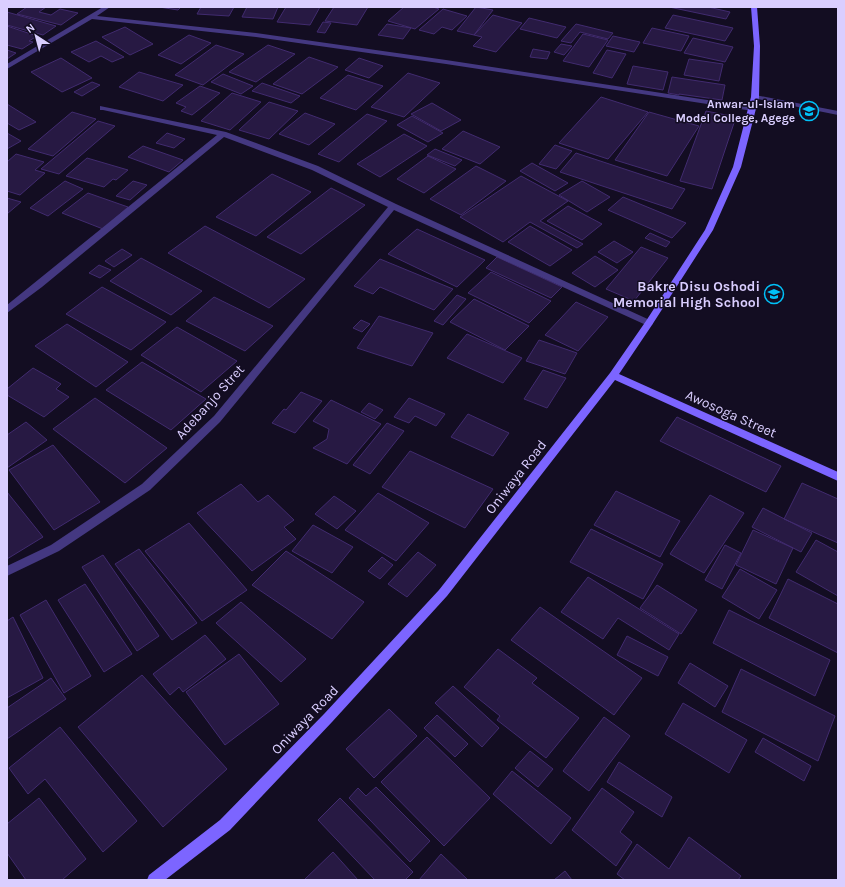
<svg xmlns="http://www.w3.org/2000/svg" width="845" height="887" font-family="Karla,sans-serif">
<style>
.building{fill:#271943;stroke:#412b6f}
.lines{fill:none;stroke-linecap:round;stroke-linejoin:round}
.lane{fill:#443881;fill-rule:evenodd}
.street{fill:#443881;fill-rule:evenodd}
.secondary{fill:#7c65ff;fill-rule:evenodd}
.labels{text-anchor:middle;dominant-baseline:central;stroke-width:3;stroke-linejoin:round;paint-order:stroke}
.far-poi-label{font-size:12px;font-weight:bold;fill:#daceff;stroke:#130d22;text-anchor:end}
.poi-label{font-size:14px;font-weight:bold;fill:#daceff;stroke:#130d22;text-anchor:end}
.street-label{font-size:14px;fill:#daceff;stroke:#130d22}
</style>
<rect width="100%" height="100%" fill="#130d22"/>
<path class="building" d="M27,7H46L39,12L51,15L60,9L78,13L61,25L17,14Z
M159,7H181L178,10Z
M201,7H234L229,16L197,14Z
M247,7H278L273,19L242,17Z
M286,7H320L310,25L277,22Z
M334,7H368L357,25L325,21Z
M404,7H433L439,9L415,29L388,21Z
M476,7L493,10L474,35L457,31Z
M669,7H708L730,12L726,19Z
M443,9L467,16L452,30L442,27L434,34L419,30Z
M7,12L56,26L43,35L7,25Z
M493,15L522,23L496,52L473,46L482,37L474,35Z
M673,15L733,28L725,41L665,28Z
M529,18L566,27L557,38L520,29Z
M323,22L331,23L325,33L317,32Z
M387,24L411,28L403,39L378,35Z
M576,24L613,33L608,39L580,32L571,43L561,41Z
M7,26L37,36L29,41L33,42L22,49L7,45Z
M125,27L153,44L130,55L102,37Z
M652,28L689,36L681,51L643,43Z
M583,34L608,40L589,67L563,61Z
M189,35L211,43L181,64L158,55Z
M613,36L640,42L634,52L606,46Z
M693,38L733,47L725,62L684,53Z
M96,41L124,57L112,62L101,56L89,62L71,52Z
M561,44L572,46L564,55L554,52Z
M216,45L244,54L203,85L175,75Z
M268,45L295,54L256,82L229,72Z
M533,49L550,52L547,59L530,57Z
M7,50L16,53L7,59Z
M607,50L626,54L612,78L593,73Z
M309,57L338,67L302,94L273,84Z
M61,58L92,78L62,92L31,72Z
M359,58L383,66L369,78L345,70Z
M689,59L723,64L719,81L684,75Z
M633,66L668,72L663,90L627,84Z
M139,72L183,85L163,101L119,87Z
M408,73L440,83L404,117L371,107Z
M223,74L253,86L241,94L211,82Z
M348,75L383,86L356,110L320,98Z
M672,77L725,85L722,100L679,94V95L668,93Z
M92,82L100,85L82,96L74,92Z
M262,83L300,96L291,103L252,91Z
M200,86L220,93L192,115L181,111L186,107L176,103Z
M232,93L261,102L230,130L201,121Z
M601,97L648,112L608,159L559,143Z
M269,102L298,111L269,139L239,130Z
M432,103L461,120L441,131L411,114Z
M7,104L36,122L19,130L7,123Z
M706,111L736,117L712,189L680,181Z
M72,112L96,119L53,156L28,149Z
M649,112L699,126L667,176L615,160Z
M305,113L335,124L309,145L279,134Z
M367,114L387,121L339,162L318,154Z
M412,116L443,133L428,142L397,125Z
M98,121L115,126L59,174L41,169Z
M463,131L500,147L480,164L442,149Z
M7,133L21,141L7,149Z
M167,133L185,139L174,148L156,143Z
M404,134L427,146L380,177L357,164Z
M555,145L572,151L556,169L539,164Z
M143,146L183,160L169,172L128,157Z
M435,149L462,160L455,166L427,155Z
M576,153L685,189L672,209L560,172Z
M16,154L44,162L35,170L45,173L20,195L7,191V162Z
M428,156L456,169L424,193L397,179Z
M87,158L128,170L116,180L113,179L104,187L66,176Z
M532,163L568,183L555,191L520,171Z
M476,166L506,181L461,215L430,199Z
M272,174L311,192L256,236L216,217Z
M521,176L568,201L540,221L583,244L577,248L530,222L503,242L460,217Z
M65,181L83,189L48,216L30,208Z
M133,181L147,185L130,200L116,196Z
M582,181L610,197L587,212L559,195Z
M331,188L365,205L301,254L267,237Z
M88,193L128,207L103,229L62,213Z
M623,197L686,223L672,238L608,210Z
M7,198L21,202L7,214Z
M568,206L602,224L582,240L547,221Z
M205,226L305,279L269,308L168,253Z
M530,226L572,250L550,266L508,242Z
M417,229L485,260L457,287L388,254Z
M650,233L670,242L666,247L645,238Z
M614,241L633,252L617,263L598,252Z
M641,247L668,258L634,301L606,289Z
M122,249L132,255L114,267L105,261Z
M595,256L618,270L595,287L572,273Z
M497,257L562,287L551,298L486,268Z
M141,258L202,291L171,315L110,281Z
M380,259L453,289L434,310L380,287L373,294L354,286Z
M99,265L111,270L100,278L89,273Z
M491,272L551,301L529,323L468,293Z
M102,287L166,322L131,350L66,314Z
M457,295L466,299L443,325L434,321Z
M214,297L273,326L245,351L186,321Z
M474,299L529,326L505,350L450,322Z
M576,302L608,317L578,351L545,335Z
M379,316L433,333L412,366L357,348Z
M361,320L370,324L362,332L353,328Z
M67,324L128,362L96,387L35,346Z
M177,327L237,361L201,392L141,355Z
M467,334L522,358L503,383L447,358Z
M539,340L577,353L565,374L526,361Z
M142,362L206,399L171,430L106,390Z
M33,368L61,384L56,389L69,397L44,417L7,395V389Z
M543,370L566,378L547,408L524,399Z
M301,392L322,401L295,433L272,423L284,409L286,410Z
M95,398L167,448L125,483L53,429Z
M409,398L445,414L436,426L415,416L409,423L394,417Z
M331,400L381,424L347,464L313,448L327,439L329,429L313,421Z
M369,403L383,410L375,419L361,412Z
M468,414L509,433L493,456L451,437Z
M677,417L781,466L766,492L660,441Z
M26,422L47,440L7,468V435Z
M387,423L404,431L370,474L353,465Z
M53,445L100,502L54,530L9,470Z
M410,451L493,489L465,528L382,487Z
M802,483L838,499V543L784,519Z
M241,484L258,502L268,495L294,520L284,527L296,539L252,571L197,513Z
M616,491L680,521L660,557L594,525Z
M7,492L43,537L7,559Z
M378,493L429,523L396,561L345,530Z
M710,495L744,513L704,573L670,554Z
M334,496L356,511L337,529L315,514Z
M763,508L812,533L801,552L752,527Z
M189,523L247,590L202,621L145,551Z
M313,525L353,547L332,573L292,551Z
M591,529L663,564L643,599L570,562Z
M753,530L793,548L776,584L736,565Z
M816,540L838,552V596L796,572Z
M725,545L741,553L722,589L705,580Z
M139,549L197,623L172,640L115,564Z
M286,551L364,602L332,639L252,585Z
M418,552L436,565L407,597L388,584Z
M103,555L159,636L137,651L82,567Z
M382,557L393,565L380,579L368,571Z
M740,569L777,590L759,619L722,597Z
M588,577L679,634L669,650L618,618L603,639L561,612Z
M788,579L838,604V653L769,618Z
M85,584L132,654L104,672L58,600Z
M657,585L697,610L681,634L640,608Z
M46,600L91,676L64,693L20,615Z
M241,602L306,659L281,682L216,623Z
M540,607L642,678L614,715L511,640Z
M729,610L830,660L815,696L713,643Z
M13,617L43,678L7,698V621Z
M205,635L226,659L183,692L179,687L170,695L153,674Z
M627,636L668,657L658,676L617,655Z
M498,649L537,678L532,683L579,718L546,758L497,720L500,716L464,687Z
M239,654L279,704L225,745L186,692Z
M690,663L728,686L715,707L678,683Z
M741,669L835,716L818,761L722,712Z
M142,675L227,769L163,827L78,727Z
M51,678L66,699L7,739V708Z
M453,686L499,728L482,747L435,703Z
M683,703L747,740L729,773L665,734Z
M389,709L417,736L374,778L346,749Z
M437,715L468,744L455,757L424,728Z
M604,717L630,736L589,791L563,771Z
M60,727L137,821L103,852L45,779L28,794L9,768Z
M427,737L490,798L444,846L381,782Z
M763,738L811,766L804,781L755,752Z
M530,751L553,769L538,787L515,768Z
M619,762L672,797L662,817L607,782Z
M512,771L571,818L551,844L493,794Z
M376,787L430,841L410,862L349,798L358,788L366,796Z
M602,788L634,812L620,832L632,842L616,866L572,830Z
M39,798L86,859L62,880H26L7,853V824Z
M340,798L413,872L405,880H375L318,820Z
M689,837L741,876L738,880H625L617,874L637,844L669,869Z
M333,852L358,880H304Z
M441,854L468,880H419Z
M565,871L572,880H554Z"/>
<g class="lines">
<path class="lane" d="M755,95L838,111V115L753,98V96Z"/>
<path class="street" d="M103,7H110L97,16L256,33L446,60L753,107L757,109L753,111L446,64L256,37L92,19L7,69V64Z
M100,106L226,132L318,166L396,204L652,321L653,323L652,325H646L394,210L220,422L150,490L59,551L7,576V566L51,545L142,484L214,416L388,207L312,170L224,137L42,287L7,313V305L217,135L103,110H100Z"/>
<path class="secondary" d="M751,7H757L760,46L759,97L741,167L713,230L652,325L619,374L838,472V481L615,380L447,596L332,722L230,830L165,880H147L149,875L220,820L324,714L439,590L610,373L646,321L705,230L733,167L751,97L754,46Z"/>
</g>
<defs>
<g id="school-ring" transform="scale(1)"><circle r="9.5" fill="#130d22" stroke="#00c2f9" stroke-width="1.5"/><path d="M0-5L7-2L0 1L-7-2ZM-4 1L0 2.5L4 1V4Q0 6-4 4Z" fill="#00c2f9"/></g>
</defs>
<g fill-rule="evenodd">
<use href="#school-ring" x="809" y="111"/>
<use href="#school-ring" x="774" y="294"/>
</g>
<g class="labels">
<g class="far-poi-label">
<text x="795" y="104">Anwar-ul-Islam<tspan x="795" dy="14">Model College, Agege</tspan></text>
</g>
<g class="poi-label">
<text x="760" y="286">Bakre Disu Oshodi<tspan x="760" dy="16">Memorial High School</tspan></text>
</g>
<g class="street-label">
<text transform="translate(210 402) rotate(-48)">Adebanjo Stret</text>
<text transform="translate(731 414) rotate(24)">Awosoga Street</text>
<text transform="translate(516 477) rotate(-52)">Oniwaya Road</text>
<text transform="translate(305 720) rotate(-46)">Oniwaya Road</text>
</g>
</g>
<rect width="845" height="887" fill="none" stroke="#daceff" stroke-width="16"/>
<g transform="translate(36 36) rotate(324)" stroke="#130d22" stroke-width="3" paint-order="stroke">
<path d="M0-3L7 15L0 10L-7 15Z" fill="#daceff"/>
<text y="-6" font-size="11" font-weight="bold" text-anchor="middle" fill="#daceff">N</text>
</g>
</svg>
